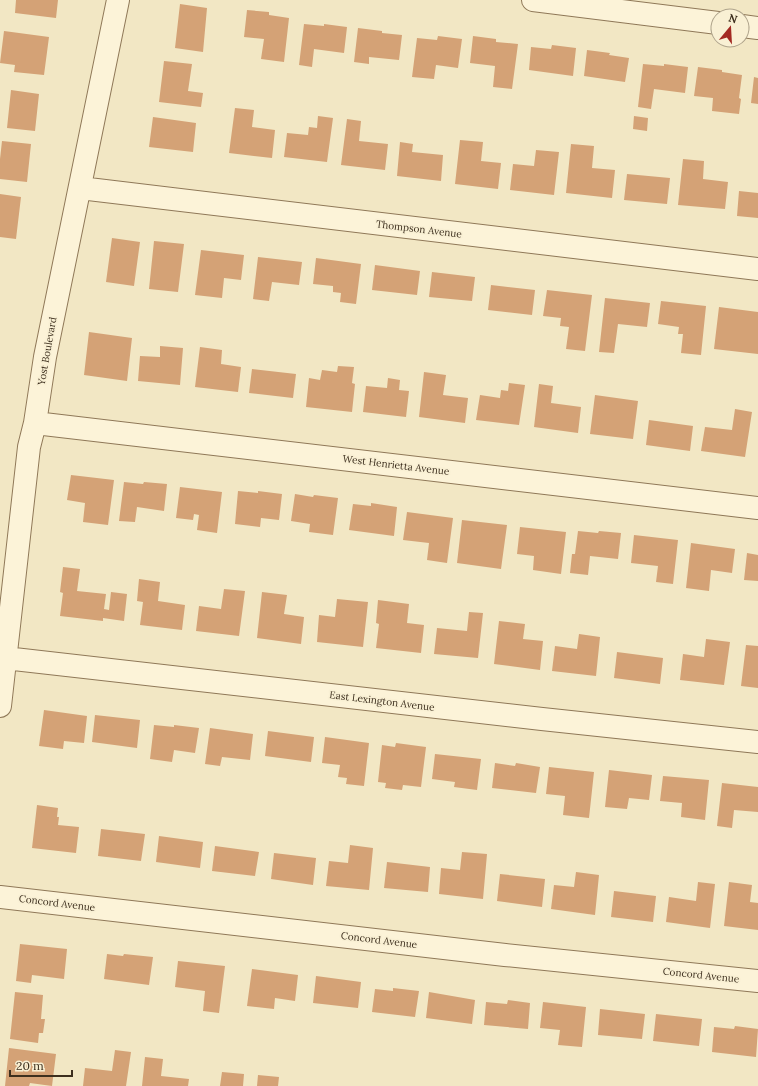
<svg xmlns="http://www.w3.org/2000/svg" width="758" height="1086" font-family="Lora,serif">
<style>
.building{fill:#d4a276}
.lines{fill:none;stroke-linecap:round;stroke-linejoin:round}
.street-casing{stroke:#8f7858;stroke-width:24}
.street{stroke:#fcf3d8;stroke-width:22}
.labels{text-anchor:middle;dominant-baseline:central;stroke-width:3.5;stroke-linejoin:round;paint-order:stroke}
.street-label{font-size:10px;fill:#3d2f1e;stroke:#f9f0d4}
</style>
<rect width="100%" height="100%" fill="#f2e7c4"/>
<path class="building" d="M16,0H58L56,18L15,13Z
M180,4L207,8L203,52L175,48Z
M247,10L269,12V15L289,18L284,62L261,59L264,39L244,37Z
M304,24L324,26V24L347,27L344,53L314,49L312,67L299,65Z
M358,28L382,31V33L402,35L399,60L369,57V64L354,62Z
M4,31L49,37L44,75L14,72L15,65L0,63Z
M438,36L462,39L458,68L436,65L434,79L412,77L417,38L437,40Z
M473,36L496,39V42L518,44L512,89L493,87L495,66L470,63Z
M552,45L576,48L573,76L529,70L531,47L551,49Z
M587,50L610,53L609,55L629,58L625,82L584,76Z
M164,61L192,64L188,91L203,93L201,107L159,102Z
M643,64L664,66V64L688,67L685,93L654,89L651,109L638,107Z
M698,67L722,70V72L742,75L739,98L741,99L739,114L712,111L713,98L694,96Z
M754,77L758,78V104L751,103Z
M11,90L39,94L35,131L7,128Z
M235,108L254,110L252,127L275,130L272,158L229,153Z
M318,116L333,118L327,162L284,157L287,133L308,135L309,127L317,128Z
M634,116L648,118L647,131L633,129Z
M153,117L196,123L193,152L149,147Z
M347,119L361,121L359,141L388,144L385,170L341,165Z
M460,140L483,142L481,161L501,163L498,189L455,184Z
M2,141L31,144L27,182L0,179V159Z
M400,142L413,144L412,152L443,155L441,181L397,176Z
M571,144L594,146L592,168L615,170L612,198L566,193Z
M536,150L559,152L554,195L510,190L513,164L534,166Z
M683,159L704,161L703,179L728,182L725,209L678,205Z
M627,174L670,178L667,204L624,200Z
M739,191L758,193V218L737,216Z
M0,194L21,197L16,239L0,237Z
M112,238L140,242L134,286L106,282Z
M154,241L184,244L178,292L149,289Z
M201,250L244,255L241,280L224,278L222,298L195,295Z
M258,257L302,262L299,285L272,282L269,301L253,299Z
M316,258L361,264L356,304L340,302L341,293L333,292V286L313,284Z
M375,265L420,271L417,295L372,290Z
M432,272L475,277L472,301L429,297Z
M491,285L535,290L532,315L488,310Z
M547,290L592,295L585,351L566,349L569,327L560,326L561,318L543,316Z
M605,298L650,303L647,327L618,324L614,353L599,352Z
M661,301L706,306L701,355L681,353L683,334H678L679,327L658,324Z
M719,307L758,312V354L714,349Z
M89,332L132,338L127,381L84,375Z
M160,346L183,348L180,385L138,381L140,356L160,357Z
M200,347L222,350L221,364L241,367L238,392L195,387Z
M338,366L354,367L352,383L355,384L352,412L306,407L309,378L320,380L322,370L337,372Z
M252,369L296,374L293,398L249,393Z
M424,372L446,375L443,395L468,398L465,423L419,417Z
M388,378L400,380L399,390L409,391L406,417L363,412L366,386L387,388Z
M509,383L525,385L519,425L476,420L480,395L500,398L501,390L508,391Z
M539,384L553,386L551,403L581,407L578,433L534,427Z
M595,395L638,401L633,439L590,434Z
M735,409L752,412L745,457L701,451L705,427L732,430Z
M649,420L693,426L690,451L646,445Z
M71,475L114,480L108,525L83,522L85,503L67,500Z
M124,482L143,484L144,482L167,484L164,511L137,507L135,522L119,521Z
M180,487L222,492L217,533L197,530L199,515L194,514L193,520L176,518Z
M238,491L258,493V491L282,494L279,520L261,518L260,527L235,524Z
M295,494L313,497L314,495L338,498L333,535L309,532L310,524L291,521Z
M371,503L397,507L394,536L349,530L353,504L371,506Z
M407,512L453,518L447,563L427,560L429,543L403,540Z
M462,520L507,525L501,569L457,563Z
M520,527L566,532L561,574L533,570L534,556L517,554Z
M578,531L598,533L599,531L621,533L618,559L590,556L588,575L570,573L572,554H575Z
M634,535L678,540L673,584L656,582L658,566L631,563Z
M691,543L735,549L732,573L711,570L709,591L686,588Z
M747,553L758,555V581L744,580Z
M63,567L80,569L77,591L106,594L104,609L109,610L111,592L127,594L124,621L103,618V621L60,616L63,593L60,592Z
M139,579L160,582L158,601L185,605L182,630L140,625L143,602L137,601Z
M224,589L245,591L239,636L196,631L199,606L221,609Z
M262,592L287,595L284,614L304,617L301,644L257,638Z
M337,599L368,602L363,647L317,642L319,615L335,617Z
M378,600L409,604L407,623L424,625L421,653L376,648L379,624L376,623Z
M469,612L483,613L478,658L434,654L437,628L467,631Z
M499,621L525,624L523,639L543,641L540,670L494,664Z
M579,634L600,637L596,676L552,671L555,646L577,649Z
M706,639L730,642L724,685L680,680L683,654L704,657Z
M746,645L758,646V688L741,686Z
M617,652L663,658L660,684L614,678Z
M44,710L87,716L84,743L64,741L63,749L39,746Z
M95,715L140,720L137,748L92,742Z
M154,725L174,727V725L199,728L195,753L174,750L172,762L150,759Z
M210,728L253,734L250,760L222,757L220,766L205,764Z
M268,731L314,737L311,762L265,756Z
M325,737L369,743L364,786L346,784L347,778L338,777L340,765L322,763Z
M396,743L426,747L421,787L403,785L402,790L385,788L386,783L378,782L382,745L395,747Z
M435,754L481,759L477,790L454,787L455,782L432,779Z
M495,763L515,766L516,763L540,767L536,793L492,788Z
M549,767L594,772L589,818L563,815L565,796L546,794Z
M609,770L652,775L649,800L629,798L627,809L605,807Z
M663,776L709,780L705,820L681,817L682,803L660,801Z
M722,783L758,787V812L734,810L732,828L717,826Z
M37,805L58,808L57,817H59L58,825L79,827L76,853L32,848Z
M101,829L145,834L141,861L98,856Z
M159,836L203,842L200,868L156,862Z
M350,845L373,848L369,890L326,886L329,861L348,863Z
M215,846L259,852L255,876L212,871Z
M462,852L487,854L483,899L439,894L441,868L460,870Z
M274,853L316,858L313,885L271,879Z
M387,862L430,867L428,892L384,888Z
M576,872L599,875L595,915L551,909L554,885L574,887Z
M500,874L545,879L542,907L497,901Z
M698,882L715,884L710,928L666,922L669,897L696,901Z
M729,882L752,885L750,902L758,903V930L724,926Z
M614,891L656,896L653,922L611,917Z
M20,944L67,949L64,979L32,975L31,983L16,981Z
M107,954L123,956L124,954L153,957L149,985L104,979Z
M178,961L225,966L219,1013L203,1011L205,991L175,987Z
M252,969L298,975L295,1001L275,998L274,1009L247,1006Z
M316,976L361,982L358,1008L313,1003Z
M393,988L419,991L415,1017L372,1012L375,989L393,991Z
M15,992L43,995L41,1019H45L43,1033H39L38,1043L10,1039Z
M429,992L475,1000L472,1024L426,1018Z
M508,1000L530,1003L528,1029L484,1025L486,1002L507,1004Z
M543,1002L586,1007L582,1047L558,1045L560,1030L540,1028Z
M600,1009L645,1014L642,1039L598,1035Z
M656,1014L702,1019L699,1046L653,1041Z
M735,1026L758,1029L756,1057L712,1052L714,1027L734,1029Z
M9,1048L56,1054L52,1086L30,1083L29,1086H5Z
M115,1050L131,1052L126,1086H83L85,1068L112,1071Z
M145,1057L163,1059L161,1076L189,1079L188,1086H142Z
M222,1072L244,1074L243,1086H220Z
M258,1075L279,1077L278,1086H257Z"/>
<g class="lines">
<g class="street-casing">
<path id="street" d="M533,0L718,23
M742,26L758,28
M80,188L758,269
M35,423L758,508
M5,658L542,719L758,742
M0,706L29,447L35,423L45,357L118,0
M0,897L505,955L758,981"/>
</g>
<use href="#street" class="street"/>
</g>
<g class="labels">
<g class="street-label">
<text transform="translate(419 229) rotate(7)">Thompson Avenue</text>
<text transform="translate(47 351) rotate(-80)">Yost Boulevard</text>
<text transform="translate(396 465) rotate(7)">West Henrietta Avenue</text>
<text transform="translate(382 701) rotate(7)">East Lexington Avenue</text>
<text transform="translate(57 903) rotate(7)">Concord Avenue</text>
<text transform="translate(379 940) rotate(7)">Concord Avenue</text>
<text transform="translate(701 975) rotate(6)">Concord Avenue</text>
</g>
</g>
<g transform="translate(730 28) rotate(18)"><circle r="19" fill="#f9f0d4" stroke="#aea38b"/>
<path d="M0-3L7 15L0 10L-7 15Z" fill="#a32922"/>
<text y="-6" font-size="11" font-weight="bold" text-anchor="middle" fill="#3d2f1e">N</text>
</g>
<path d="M10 1070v6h62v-6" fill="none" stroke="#3d2f1e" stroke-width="2"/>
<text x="16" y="1070" font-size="12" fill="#3d2f1e" stroke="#f9f0d4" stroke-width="3" paint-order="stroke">20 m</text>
</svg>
